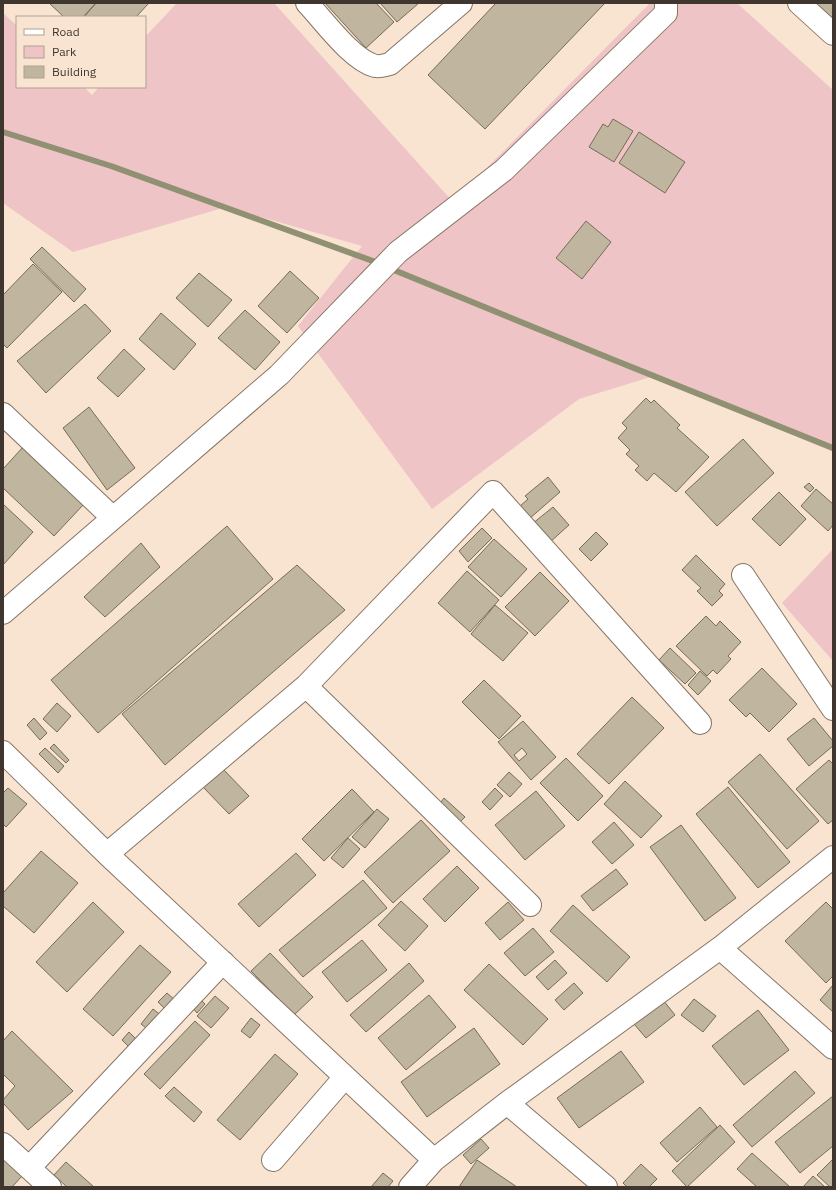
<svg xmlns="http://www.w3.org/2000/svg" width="836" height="1190" font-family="'IBM Plex Sans',sans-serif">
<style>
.green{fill:#eec4c6}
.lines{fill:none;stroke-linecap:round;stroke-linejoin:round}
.stream{stroke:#909072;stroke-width:6}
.building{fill:#c0b69f;stroke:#756c57;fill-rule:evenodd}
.minor-casing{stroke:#867464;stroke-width:24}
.minor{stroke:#fff;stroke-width:22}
</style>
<rect width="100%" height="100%" fill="#f9e4d2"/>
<path class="green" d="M177,3H274L453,202L650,3H737L833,90V452L654,376L579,399L432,509L298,326L362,246L226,207L73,252L3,203V13L17,26V87H84L92,95L99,87H145V37Z
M833,549V661L782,603Z"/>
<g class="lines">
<path class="stream" d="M3,132L111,166L381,264
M389,268L614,360L833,448"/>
</g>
<path class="building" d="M49,3H96L84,17H64Z
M96,3H149L136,17H83Z
M325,3H376L394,22L366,48Z
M380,3H419L397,22Z
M496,3H605L485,129L428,75Z
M814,3H833V20Z
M613,119L633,131L614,162L589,147L603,124L608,127Z
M639,132L685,162L665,193L619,163Z
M586,221L611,242L582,279L556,258Z
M42,247L86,289L74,302L30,259Z
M33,264L62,292L7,348L3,344V295Z
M290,271L319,298L287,333L258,306Z
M199,273L232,300L208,327L176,298Z
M85,304L111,331L46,393L17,361Z
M245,310L280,342L255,370L218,338Z
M161,313L196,344L174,370L139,339Z
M124,349L145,369L118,397L97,378Z
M646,398L651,403L654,400L680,425L677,428L709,457L676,492L654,473L647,481L635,470L639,466L626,454L630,450L618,438L627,428L622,423Z
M89,407L135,468L107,490L63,428Z
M743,439L774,473L717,526L685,492Z
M23,447L84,504L54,536L3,488V469Z
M548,477L560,492L529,519L519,507L528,499L525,496Z
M809,483L814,488L810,492L804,487Z
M816,489L833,504V525L828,531L801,506Z
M779,492L806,519L780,546L752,519Z
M3,504L33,532L3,565Z
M553,507L569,525L549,543L532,524Z
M227,526L273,579L98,733L51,680Z
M482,528L492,538L468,562L459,551Z
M596,532L608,544L591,561L579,549Z
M494,539L527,569L501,597L468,567Z
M141,543L160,567L105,617L84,597Z
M696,555L725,584L719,591L723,595L712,606L697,591L701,588L682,570Z
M297,565L345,610L165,765L122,714Z
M467,571L499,600L470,632L438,603Z
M540,572L569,601L535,636L505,607Z
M495,605L528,633L503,661L471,634Z
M706,616L716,626L720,621L741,642L728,656L731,659L717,674L713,670L707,676L676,646Z
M670,648L696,673L685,684L659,660Z
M762,668L797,704L769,732L750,713L746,717L729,700Z
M700,671L711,681L698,695L688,685Z
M484,680L521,716L499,739L462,702Z
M632,697L664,728L609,784L577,754Z
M57,703L71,716L57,732L43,719Z
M34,718L47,733L40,740L27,725Z
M814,718L833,741V746L809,766L787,739Z
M523,721L556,757L531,780L498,742ZM522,748L527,754L519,761L514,755Z
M54,744L69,760L66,763L50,748Z
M45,748L64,766L58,773L39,754Z
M760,754L819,821L787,849L728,782Z
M566,758L603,796L578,821L540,783Z
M829,760L833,764V820L828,824L796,789Z
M223,769L249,796L229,814L203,787Z
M509,772L522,784L510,797L497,785Z
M625,781L662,816L641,838L604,804Z
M728,787L790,862L758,888L696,814Z
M8,788L27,804L6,827L3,824V793Z
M495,788L503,796L490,810L482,802Z
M352,789L374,812L324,861L302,839Z
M536,791L565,826L525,860L495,825Z
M444,798L465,817L459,823L439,805Z
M377,809L389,819L365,848L352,837Z
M421,820L450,851L393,903L364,872Z
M614,822L634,845L612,864L592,842Z
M681,825L736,898L705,921L650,847Z
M348,838L360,849L343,868L331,858Z
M41,851L78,883L34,933L3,906V893Z
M296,853L316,875L259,927L238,904Z
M457,866L479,888L445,922L423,899Z
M616,869L628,884L593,911L581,896Z
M363,880L387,908L303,977L279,950Z
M401,901L428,926L405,951L378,925Z
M93,902L124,932L67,992L36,962Z
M508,902L524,920L500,940L485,923Z
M826,902L833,909V976L826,983L785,941Z
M573,905L630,957L607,982L550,931Z
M533,928L554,952L525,976L504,953Z
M362,940L387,970L347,1002L322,972Z
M140,945L171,972L113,1036L83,1009Z
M270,953L313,997L294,1015L251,971Z
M555,960L567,973L548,990L536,977Z
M409,963L424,981L366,1032L350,1015Z
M489,964L548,1019L523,1045L464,990Z
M574,983L583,993L564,1010L555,1000Z
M833,985V1012L820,1000Z
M167,993L176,1001L166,1010L158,1002Z
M429,995L456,1027L406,1070L378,1038Z
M215,996L229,1008L211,1028L197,1016Z
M200,999L205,1004L197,1013L192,1007Z
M694,999L716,1016L703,1032L681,1015Z
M663,1000L675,1015L646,1038L634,1024Z
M153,1009L162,1016L150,1031L141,1024Z
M758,1010L789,1050L744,1085L712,1046Z
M251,1018L260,1025L250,1038L241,1031Z
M195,1021L210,1035L160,1089L144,1074Z
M474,1028L500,1064L427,1117L401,1082Z
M12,1031L73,1091L28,1130L3,1103V1100L15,1086L3,1074V1041Z
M129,1032L138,1041L131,1049L122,1040Z
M621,1051L644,1082L579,1128L557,1098Z
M275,1054L298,1074L240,1140L217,1120Z
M795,1071L815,1093L752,1147L733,1125Z
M174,1087L202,1112L194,1122L165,1096Z
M833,1096V1146L800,1173L775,1142Z
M700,1107L717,1127L677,1162L660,1143Z
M720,1125L735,1142L687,1187L672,1171Z
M481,1139L489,1148L471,1164L463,1155Z
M752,1153L790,1187H757L737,1169Z
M3,1158L22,1176L12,1187H3Z
M833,1159V1187H830L817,1175Z
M477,1160L517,1187H459Z
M66,1162L94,1187H67L54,1175Z
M641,1164L657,1179L649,1187H627L623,1183Z
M383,1173L393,1181L388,1187H371Z
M813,1176L825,1187H803Z"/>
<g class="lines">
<g class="minor-casing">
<path id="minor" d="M307,3C324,21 352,60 375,66C381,67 385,65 390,64L461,3
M799,3L833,34
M3,414L113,518
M743,575L833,709
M3,613L279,375L398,252L504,170L666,13V3
M306,686L530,905
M3,752L107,854L434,1160
M107,854L306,686L493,492L700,723
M720,948L833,1048
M507,1103L606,1187
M3,1144L50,1187
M273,1160L345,1077
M29,1168L223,962
M410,1187L434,1160L507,1103L720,948L833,857"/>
</g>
<use href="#minor" class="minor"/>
</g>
<rect width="836" height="1190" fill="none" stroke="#3f372f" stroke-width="8"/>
<rect x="16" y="16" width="130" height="72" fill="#f9e4d2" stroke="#af9f91"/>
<rect x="24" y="29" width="20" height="6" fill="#ffffff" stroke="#af9f91"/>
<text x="52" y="36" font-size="12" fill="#3f372f">Road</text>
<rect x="24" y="46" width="20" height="12" fill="#eec4c6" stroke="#af9f91"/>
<text x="52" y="56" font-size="12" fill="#3f372f">Park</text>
<rect x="24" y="66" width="20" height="12" fill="#c0b69f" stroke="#af9f91"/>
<text x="52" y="76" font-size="12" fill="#3f372f">Building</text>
</svg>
